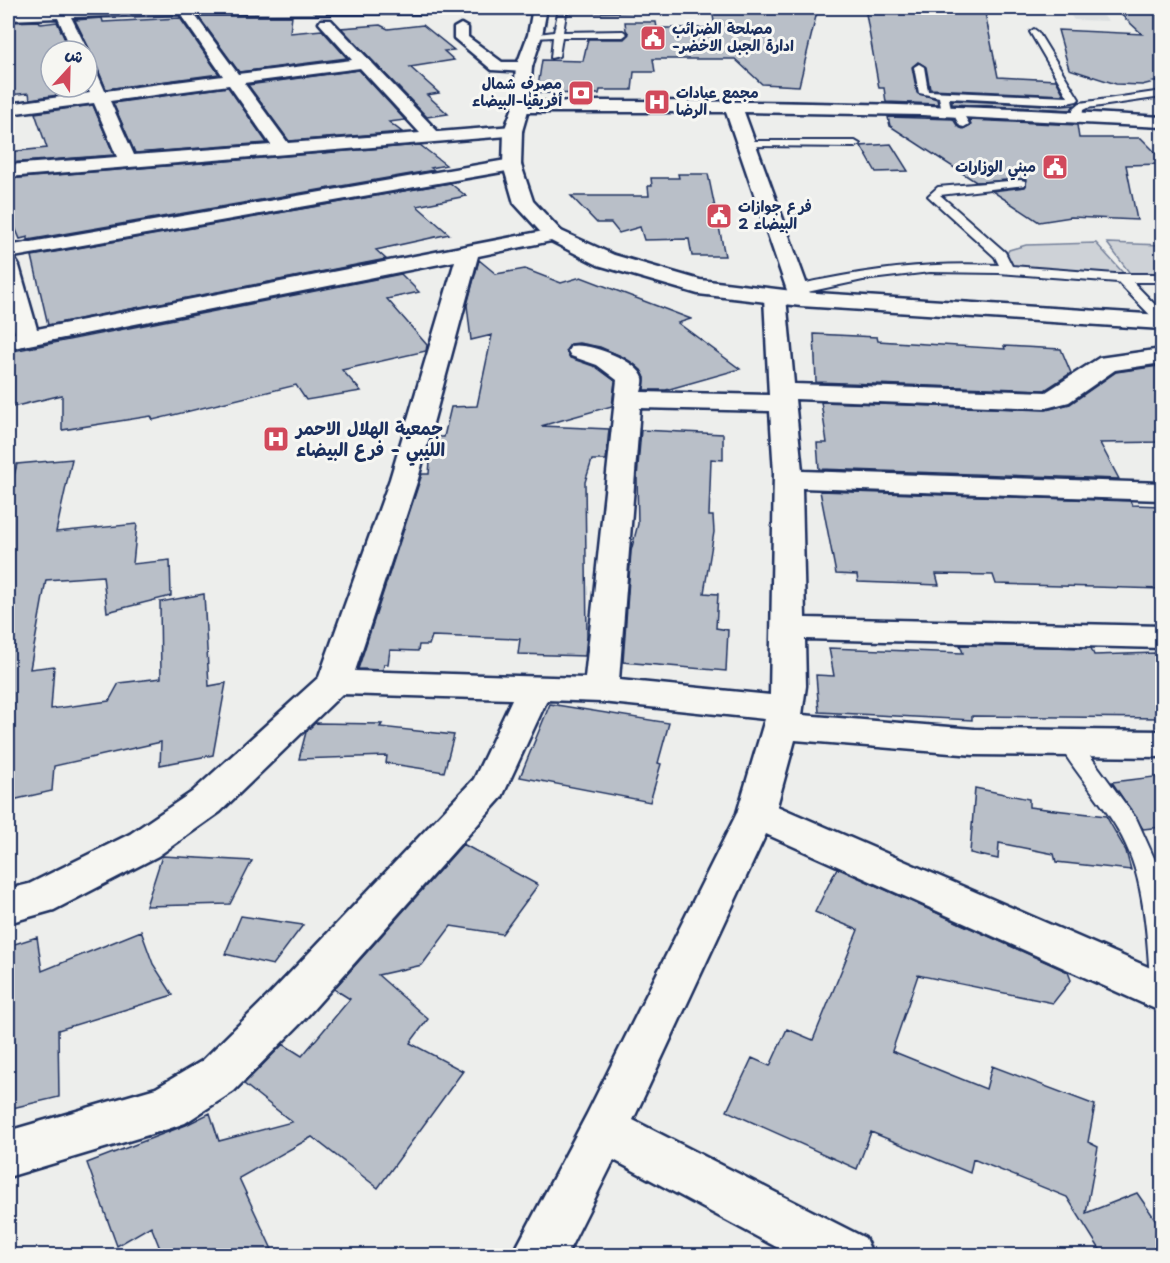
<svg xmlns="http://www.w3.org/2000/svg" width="1170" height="1263" font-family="'Shantell Sans','Playpen Sans Arabic',sans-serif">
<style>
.built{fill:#dde0e1}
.green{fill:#ced2d7;stroke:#74809a;stroke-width:1.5}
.building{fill:#b9bfc8;stroke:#1b2f5e;stroke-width:1.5}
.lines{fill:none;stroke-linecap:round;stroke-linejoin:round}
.lane-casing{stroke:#1b2f5e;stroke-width:4}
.street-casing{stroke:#1b2f5e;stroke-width:5}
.secondary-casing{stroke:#1b2f5e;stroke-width:5}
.lane{fill:#f6f6f2;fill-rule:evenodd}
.street{fill:#f6f6f2;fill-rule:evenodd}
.secondary{fill:#f6f6f2;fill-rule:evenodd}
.labels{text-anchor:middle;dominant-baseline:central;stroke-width:6;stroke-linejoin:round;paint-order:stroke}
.far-poi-label{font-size:15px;font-weight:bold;fill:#1b2f5e;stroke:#f6f6f2;text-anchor:start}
.poi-label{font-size:18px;font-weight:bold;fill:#1b2f5e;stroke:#f6f6f2;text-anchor:start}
</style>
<rect width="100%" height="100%" fill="#edeeec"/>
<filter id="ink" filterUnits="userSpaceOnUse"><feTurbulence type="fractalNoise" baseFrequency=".0167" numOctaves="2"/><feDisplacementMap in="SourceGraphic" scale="12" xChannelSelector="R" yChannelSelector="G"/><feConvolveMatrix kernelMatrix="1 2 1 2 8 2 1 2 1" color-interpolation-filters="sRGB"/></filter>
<g filter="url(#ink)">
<path class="built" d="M1065,8H1097L1108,21L1074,20Z"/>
<path class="green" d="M1096,243L1126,276L1030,272L1006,263L1005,257L1009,250L1026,245Z
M1107,243L1162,245V275L1132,276Z"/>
<path class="building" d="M783,8H818L799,86L762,84L735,59H653L655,72H634L632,90H600L599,94L537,93L542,60L583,61L588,39H624L629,34L626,30L625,22H656L657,28H715L712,9Z
M865,8H984L998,77L1056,80L1064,95L930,89L926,67L918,62L912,67L917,93L937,99L938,104L886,102L884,88H879Z
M1115,9H1162V80L1142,85L1116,84L1069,69L1058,30L1142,34Z
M198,16H292L290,33L322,30L347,58L239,72Z
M102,18L103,22L180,18L219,74L106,89L97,67L87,61L90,50L75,20Z
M39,21L41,24L57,22L70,51H51V87H85L87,91L30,99L29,93L8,95L10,42L8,22Z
M380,25L388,29L423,25L454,50L444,51L454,60L410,67L439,93L427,95L448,114L427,117L341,28Z
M359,70L405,120L389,122L402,132L289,141L248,85Z
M228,87L267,143L135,153L113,103Z
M952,100L1062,106L1074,105L1071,110L952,104Z
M93,105L114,155L8,163V152L47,148L35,113Z
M888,117L953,119L958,127L963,129L971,125L969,120L1077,125L1079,138H1141L1162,159V164L1126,165L1137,220L1071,217L1039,222L992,191L1025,187L1027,180L976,182L890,126Z
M891,144L908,171L876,172L861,146Z
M420,145L446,165L431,168L434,170L28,240V237L20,239L8,211V179Z
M678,174H708L725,256H692L689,239L644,240L640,227L619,233L611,223H597L571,196H649L648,186H652L651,178H679Z
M450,183L466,196L417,206L449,234L376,250L386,259L48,325L32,256Z
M479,260L496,274L525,269L561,283L581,277L691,319L678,323L740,369L666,390H644L645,378L641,370L623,357L600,347L579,343L571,344L566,350L570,358L596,367L615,381L612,406L541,426L609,429L606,460H592L585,482L587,636L585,656L518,654L520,639L432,636L429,645H419L418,651L390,650L388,664H384L383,670L358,669L422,474H429L432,437H444L451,407L477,406L492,335L471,340L467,305Z
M401,274L419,292L387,299L427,345L426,351L342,370L361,391L306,400L296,385L153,420L151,416L62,430V395L8,408V352Z
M814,334L877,337L878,341L1005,349L1004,346L1061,349L1071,373L1045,390L816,382Z
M1159,366L1162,370V442L1100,443L1119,479L819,469L817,443H827L821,402L1046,410L1070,404L1116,372Z
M641,430L723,434V460L711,459L709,516H713L714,532L704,593L718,594L716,628L728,630L726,671L623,662L631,551L638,524L637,478Z
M72,459L56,532L137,524L133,564L170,560L171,596L107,612L103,576L46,580L30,669L54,666L51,709L109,701L119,683L161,678L160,602L204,594L209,686L226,683L213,755L160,765L161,742L54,766L52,791L8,801V499L17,464Z
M820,491L1130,501L1132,505L1162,506V589L996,584L993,575L936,574L939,585L858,582L857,575L836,574Z
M960,645L1091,648L1094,655L1156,653L1162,665V718L972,716V720L819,712L816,675L834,676L829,648L963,653Z
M550,704L669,723L658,763L661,764L650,802L520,777Z
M315,723L382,724L380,727L454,735L444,772L386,763L387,756L299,759L306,732Z
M1162,776V827L1143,829L1112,782Z
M975,788L1029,799V807L1106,816L1126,851L1131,870L1056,862L1054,854L999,843L998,859L970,853Z
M463,844L538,885L502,934L451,926L422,965L378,975L428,1019L410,1043L463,1071L378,1188L312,1137L239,1178L275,1256H163L151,1226L117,1246L87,1163L186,1125L210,1113L219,1141L292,1122L244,1084L283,1044L302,1056L350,999L334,989Z
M162,856L252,861L230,904L146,906Z
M837,868L1068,972L1071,980L1053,1003L918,975L892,1051L986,1089L992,1066L1095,1105L1088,1142L1098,1147L1086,1213L1137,1193L1162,1229V1256H1104L1067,1197L973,1159L970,1173L871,1132L857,1169L727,1111L752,1058L770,1066L787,1029L813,1040L858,930L815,912Z
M241,916L303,925L273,965L225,954Z
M141,931L153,964L173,995L58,1030L59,1097L8,1109V946L37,937L42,971Z"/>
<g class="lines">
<g class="lane-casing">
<path id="lane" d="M569,8H702L698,10L570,12L566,14L563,32L623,31L627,34L623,37H562L559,56L551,58L553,37L535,38L531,35L554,32L558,13Z
M1034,29L1038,32L1079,99L1077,101L1062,104L949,98L951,110L960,108L969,124L964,127L960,126L951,110L942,112L939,97L919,93L914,67L919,64L924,67L928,91L1068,97L1030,32Z
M1162,91V97L1087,108L1083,110L1082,118L1073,116V109L1080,103Z
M747,141H855L860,144L855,147L743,146V142Z
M1021,180L1025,181V185L940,195L1005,252L1012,266L1115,274H1162V282H1133L1162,312V323L1157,322L1118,282L999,273L930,272L863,280L798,294L791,290C799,283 816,281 826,279C884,267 941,262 999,265L995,257L928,196L938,187Z
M1069,735L1077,738L1137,820L1159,869L1162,881V1004L1153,1001C1147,989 1150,977 1149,965C1147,933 1144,900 1135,869C1121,819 1083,786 1058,743L1061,738Z"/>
</g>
<g class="street-casing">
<path id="street" d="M62,8H546L547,9L540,13L194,14L238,74L352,60L319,23L321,20H331L438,132L513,126L519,127L522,131L519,135L8,177V165L117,157L94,103L8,114V104L90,93L87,87V63L95,68L105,91L223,76L180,14L71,17L88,51L87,52L72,51L58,18L8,20V12ZM360,68L420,133L288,143L244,83ZM229,85L271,145L134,155L110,101Z
M461,24L468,28V37L502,62H524L532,67L524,72L492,70L454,38V28Z
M601,101C788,101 975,105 1162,117V127L922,115L744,112L812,299L809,304H793L790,299L726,112H521L513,107L521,102Z
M512,159L521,165L519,169L8,258V246Z
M554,229L561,231L564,235L561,239L478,256L418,479L355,671L585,678L617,380L597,365L571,356L568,351L571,346C587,342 638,360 643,378C644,382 642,389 641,392L769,395L764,297L767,292H783L786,297L794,384L1046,392L1099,358L1162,349V363L1115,370L1069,402L1046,408L795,399L802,471L1162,483V500L802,488L805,618L1162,626V648L805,639L806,686L802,715L974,729L1162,731V757L974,755L795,740L777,806L1162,973V1012L766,834L633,1120L865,1238L873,1256H793L614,1160L566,1256H512L587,1114L737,813L765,719L601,702L547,700L502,797L302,1022L234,1091L185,1123L168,1129L8,1177V1131L156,1088L202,1061L270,994L474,779L512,699L342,694L220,812L158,856L54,910L8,923V889L29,884L130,834L192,792L319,677L390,479L455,261L8,349V335L15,333L8,306V260L16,261L19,266L37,329ZM640,408L770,411L774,473L770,695L619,680Z"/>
</g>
<g class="secondary-casing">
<path id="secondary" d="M533,8H547L542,35L532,67L529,107L522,131L521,165L533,201L561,231L614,255L700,280L801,292L1162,315V329L801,306L698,294L598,265L547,239L514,203L503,165L504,131L513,107L516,67L528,35Z"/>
</g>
<use href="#lane" class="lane"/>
<use href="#street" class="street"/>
<use href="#secondary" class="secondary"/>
</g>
</g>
<defs>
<g id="civic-square" transform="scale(1.35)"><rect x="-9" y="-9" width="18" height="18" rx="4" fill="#d1495b" stroke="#f6f6f2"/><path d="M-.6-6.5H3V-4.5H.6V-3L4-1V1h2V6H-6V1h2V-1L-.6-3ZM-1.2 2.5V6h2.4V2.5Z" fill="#fff"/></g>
<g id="bank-square" transform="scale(1.35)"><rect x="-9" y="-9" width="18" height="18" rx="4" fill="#d1495b" stroke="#f6f6f2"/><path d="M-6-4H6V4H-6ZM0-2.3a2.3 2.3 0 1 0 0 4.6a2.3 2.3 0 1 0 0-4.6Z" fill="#fff"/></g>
<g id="hospital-square" transform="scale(1.35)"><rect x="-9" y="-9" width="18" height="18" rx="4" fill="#d1495b" stroke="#f6f6f2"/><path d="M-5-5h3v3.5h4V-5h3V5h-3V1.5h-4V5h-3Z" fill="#fff"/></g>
</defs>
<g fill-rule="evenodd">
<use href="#civic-square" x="653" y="38"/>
<use href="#bank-square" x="581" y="93"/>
<use href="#hospital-square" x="657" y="102"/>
<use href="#civic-square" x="1055" y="167"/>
<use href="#civic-square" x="719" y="216"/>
<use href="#hospital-square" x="276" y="439"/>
</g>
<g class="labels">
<g class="far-poi-label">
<text x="672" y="29">مصلحة الضرائب<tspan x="672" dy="17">-ادارة الجبل الاخضر</tspan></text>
<text x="562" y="84" text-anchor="end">مصرف شمال<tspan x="562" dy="17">أفريقيا-البيضاء</tspan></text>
<text x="676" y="93">مجمع عيادات<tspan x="676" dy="17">الرضا</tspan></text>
<text x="1036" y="167" text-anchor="end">مبني الوزارات</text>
<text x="738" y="207">فرع جوازات<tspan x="738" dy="17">البيضاء 2</tspan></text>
</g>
<g class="poi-label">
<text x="296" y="429">جمعية الهلال الاحمر<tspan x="296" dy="21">الليبي - فرع البيضاء</tspan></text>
</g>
</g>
<rect width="1170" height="1263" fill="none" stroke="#f6f6f2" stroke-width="30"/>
<rect x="15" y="15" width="1140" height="1233" fill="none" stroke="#1b2f5e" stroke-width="2" filter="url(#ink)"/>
<g transform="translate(69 69) rotate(22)"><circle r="28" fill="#f6f6f2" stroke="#9ea6b7" stroke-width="1.5"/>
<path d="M0-4.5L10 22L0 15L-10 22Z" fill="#d1495b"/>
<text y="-9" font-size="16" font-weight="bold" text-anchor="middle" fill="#1b2f5e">ش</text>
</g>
</svg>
